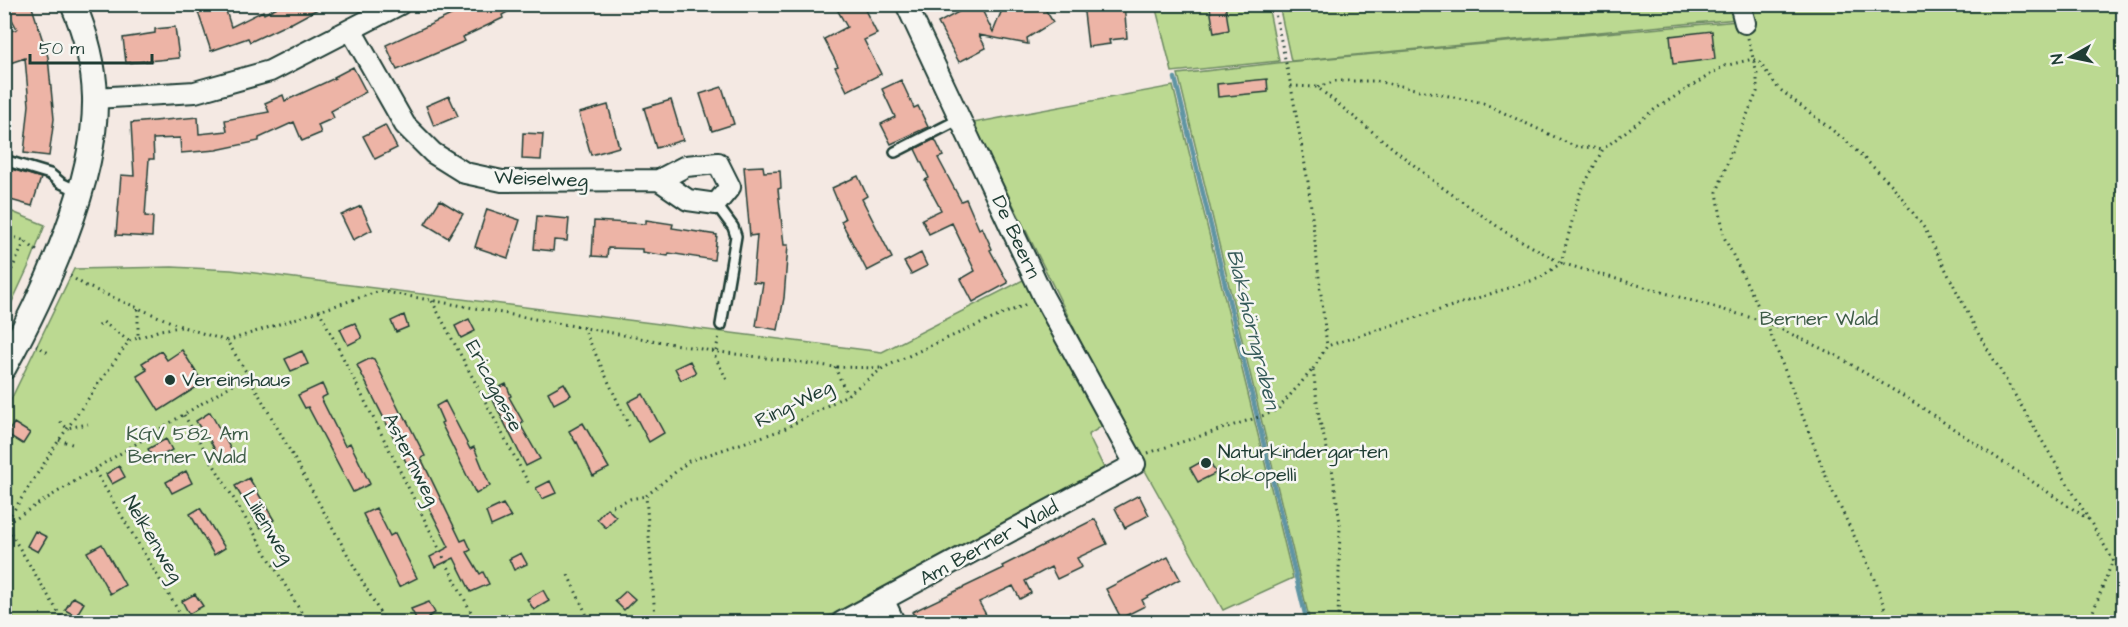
<svg xmlns="http://www.w3.org/2000/svg" width="2128" height="627" font-family="'Architects Daughter',sans-serif">
<style>
.green{fill:#bbd991;stroke:#6d8b62;stroke-width:1.5}
.lines{fill:none;stroke-linecap:round;stroke-linejoin:round}
.stream{stroke:#6095a3;stroke-width:4.5}
.building{fill:#edb4a6;stroke:#1f3d34;stroke-width:1.5}
.service-casing{stroke:#1f3d34;stroke-width:14}
.minor-casing{stroke:#1f3d34;stroke-width:24}
.tertiary-casing{stroke:#1f3d34;stroke-width:28}
.path{stroke:#1f3d34;stroke-width:3;stroke-dasharray:1.5 4.5;stroke-linecap:butt}
.service{stroke:#f6f6f2;stroke-width:9}
.minor{stroke:#f6f6f2;stroke-width:20}
.tertiary{stroke:#f6f6f2;stroke-width:24}
.poi-dot{fill:#1f3d34;stroke:#f6f6f2;stroke-width:2}
.labels{text-anchor:middle;dominant-baseline:central;stroke-width:5;stroke-linejoin:round;paint-order:stroke}
.street-label{font-size:20px;fill:#1f3d34;stroke:#f6f6f2}
.park-label{font-size:20px;fill:#3e5c47;stroke:#f6f6f2}
.poi-label{font-size:20px;fill:#1f3d34;stroke:#f6f6f2;text-anchor:start}
.water-label{font-size:21px;font-style:italic;fill:#355a59;stroke:#f6f6f2}
</style>
<rect width="100%" height="100%" fill="#f4e9e3"/>
<filter id="ink" filterUnits="userSpaceOnUse"><feTurbulence type="fractalNoise" baseFrequency=".0167" numOctaves="2"/><feDisplacementMap in="SourceGraphic" scale="12" xChannelSelector="R" yChannelSelector="G"/><feConvolveMatrix kernelMatrix="1 2 1 2 8 2 1 2 1" color-interpolation-filters="sRGB"/></filter>
<g filter="url(#ink)">
<path class="green" d="M1733,4L1737,19L1291,61L1279,5Z
M1155,5H1268L1279,61L1172,72Z
M1747,5H2123V622H1310L1178,74L1286,62L1749,20Z
M1173,86L1293,578L1223,610L1138,458L973,123Z
M5,209L45,225L31,261L5,317Z
M172,267L231,270L882,352L1029,277L1104,425L1088,435L1104,468L818,622H5L4,414L74,269Z"/>
<g class="lines">
<path class="stream" d="M1175,78L1307,622"/>
</g>
<path class="building" d="M4,4H31L48,57L54,119L49,156L24,153L29,105L25,58L10,63L4,45V33L17,29Z
M211,4H224L231,27L263,11L264,14L283,4H327L290,24V23L250,42L248,38L211,51L197,9Z
M465,4H521L502,15L503,18L463,37L465,41L397,70L386,45L466,8Z
M834,4H862L877,34L864,40L881,74L847,91L835,67L838,66L824,39L847,27Z
M973,4H979L993,32L1002,10L1017,8L1022,4H1042L1053,22L1027,38L1028,44L979,35L986,48L959,62L938,23Z
M1083,4H1124L1127,38L1109,40L1110,44L1088,47Z
M1225,4L1229,30L1214,33L1210,7Z
M175,27L179,58L126,63L123,38L155,33V29Z
M1712,31L1715,59L1673,64L1670,36Z
M353,67L366,92L331,111L334,118L318,125L321,133L302,141L294,122L259,138V141L216,150L181,153L180,138L153,139L154,159H149L145,216L153,217L152,237L116,235L121,175L134,176L131,123L198,117L199,134L227,131L225,120L269,112L265,103L283,95L285,101L335,78L334,77Z
M1267,79L1268,92L1218,97L1217,84Z
M901,80L914,108L918,106L928,127L891,144L881,124L895,117L882,89Z
M722,87L734,124L712,131L700,94Z
M449,96L458,116L434,126L426,106Z
M671,100L683,140L656,148L644,108Z
M608,105L619,147L591,155L579,113Z
M385,125L397,148L375,159L363,136Z
M523,133L543,134L541,160L522,159Z
M935,139L943,156L938,158L961,201L966,199L979,229L982,227L992,249L990,250L1008,283L973,302L961,279L975,271L952,223L929,234L922,219L941,210L925,180L929,178L915,149Z
M763,166L764,172L780,171L781,188L778,189L784,245H788L784,298L778,330L756,326L763,283L753,282L757,235L750,236L744,167Z
M8,168L41,178L32,206L7,199L9,192L4,191V179Z
M858,176L867,196L862,199L892,258L867,271L841,221L845,219L832,188Z
M440,200L463,214L448,238L425,224Z
M361,206L372,230L353,240L341,215Z
M487,209L520,220L508,258L475,247Z
M537,216L569,219L567,241L554,240L553,251L534,249Z
M646,220L673,224L672,228L717,235L714,260L669,253L668,256L642,252V249L608,248L607,257L592,256L594,221L646,224Z
M921,253L927,266L911,274L904,262Z
M404,315L408,327L396,332L391,321Z
M469,319L475,331L461,338L455,326Z
M355,323L362,338L348,345L340,329Z
M182,350L203,383L159,411L137,376L147,370L142,363L161,351L167,360Z
M302,351L308,364L291,371L285,359Z
M371,358L374,359L401,414L403,413L425,456L421,458L461,541L466,539L471,550L467,552L480,574L483,572L489,584L471,592L454,558L435,567L430,557L449,547L357,365Z
M690,361L696,373L681,380L675,368Z
M564,383L571,395L554,404L548,392Z
M322,384L327,395L321,398L345,446L350,443L370,484L353,492L308,407L305,408L298,395Z
M506,384L511,396L509,397L523,422L520,424L540,459L526,466L489,392Z
M643,394L664,433L649,442L628,402Z
M445,401L470,449L474,447L490,486L476,494L441,423L443,422L436,406Z
M210,412L234,455L222,462L204,430L202,431L196,421Z
M14,423L30,433L23,444L7,434Z
M583,423L609,468L593,476L577,442L576,443L569,431Z
M166,439L172,450L154,460L148,449Z
M1208,458L1216,473L1198,482L1190,468Z
M119,466L125,477L112,484L106,474Z
M186,471L192,483L172,493L166,482Z
M249,478L274,520L260,528L235,486Z
M550,481L556,493L542,499L536,488Z
M1139,495L1149,515L1125,528L1115,508Z
M503,504L511,517L491,526L486,512Z
M200,508L225,548L214,555L190,514Z
M376,508L390,536L395,533L417,578L399,587L363,514Z
M607,508L616,517L606,528L597,519Z
M1095,519L1107,544L1077,558L1082,567L1057,579L1051,567L1025,581L1031,593L1020,599L1013,586L979,602L990,622H918L912,612L1004,568L1002,566Z
M35,531L47,537L38,552L27,546Z
M102,544L125,585L110,594L87,552Z
M521,553L527,564L514,570L509,559Z
M1168,557L1180,579L1142,600L1145,606L1121,618L1106,589Z
M543,590L549,601L534,610L527,599Z
M626,591L635,599L624,610L615,601Z
M195,594L203,606L189,614L182,601Z
M73,597L84,603L76,616L65,610Z
M429,602L435,613L428,617L429,622H418L411,609Z"/>
<g class="lines">
<g class="service-casing">
<path id="service" d="M895,152L960,119
M4,160L50,174L61,183L78,191
M716,204L733,227L736,236L721,325"/>
</g>
<g class="minor-casing">
<path id="minor" d="M1740,4L1745,23
M351,30L405,125L433,153L465,173L502,181L659,180L686,166L718,163L730,187L716,204L688,200L659,180
M95,98L195,92L270,71L400,4
M884,601L894,622
M842,622L1135,464L1043,296L906,4"/>
</g>
<g class="tertiary-casing">
<path id="tertiary" d="M4,367C44,294 97,181 95,97C94,65 86,34 73,4"/>
</g>
<path class="path" d="M1273,4L1291,86L1308,182L1327,346
M1748,38L1757,74V92L1733,147L1717,192L1724,237L1766,322L1829,484L1875,579L1889,622
M1291,86L1317,87L1436,183L1504,231L1561,263L1766,322L1837,356L1918,405L2088,519
M1318,87L1336,81H1376L1483,103L1574,146L1603,149
M4,234L25,241L38,252
M70,276L86,286L183,327L227,341L248,375L385,622
M4,286L25,241
M432,301L529,484
M138,309V338L160,330L181,327
M319,310L476,622
M99,326L103,322L129,341
M583,327L629,426
M227,341L380,291L712,351L835,367L883,368
M36,345L50,354
M712,351L727,380
M716,351L719,335
M835,367L847,395
M1313,369L1327,346L1540,278L1561,263L1579,195L1603,149L1655,109L1724,66L1753,59L1760,63L1778,88L1845,140L1893,186L1925,229L1978,333L2113,560L2124,581
M184,415L307,622
M60,422L67,428L88,424
M59,440L75,445
M1148,453L1268,414L1278,409L1313,369L1319,418L1332,468L1340,523L1338,622
M95,471L185,622
M613,506L630,499L646,496
M7,523L248,375
M568,575L590,622
M64,622L5,524L59,440L129,341L138,338
M646,622L655,617L646,496L689,461L782,430L847,395L883,368L934,344L1029,303
M2089,622L2113,560"/>
<use href="#service" class="service"/>
<use href="#minor" class="minor"/>
<use href="#tertiary" class="tertiary"/>
</g>
</g>
<g class="poi-dot">
<circle cx="170" cy="380" r="6"/>
<circle cx="1206" cy="463" r="6"/>
</g>
<g class="labels">
<g class="street-label">
<text transform="translate(541 179) rotate(2)">Weiselweg</text>
<text transform="translate(1016 237) rotate(65)">De Beern</text>
<text transform="translate(494 386) rotate(62)">Ericagasse</text>
<text transform="translate(794 404) rotate(-26)">Ring-Weg</text>
<text transform="translate(411 459) rotate(63)">Asternweg</text>
<text transform="translate(268 527) rotate(59)">Lilienweg</text>
<text transform="translate(153 539) rotate(59)">Nelkenweg</text>
<text transform="translate(989 543) rotate(-29)">Am Berner Wald</text>
</g>
<g class="park-label">
<text x="1819" y="319">Berner Wald</text>
<text x="187" y="434">KGV 582 Am<tspan x="187" dy="23">Berner Wald</tspan></text>
</g>
<g class="poi-label">
<text x="182" y="380">Vereinshaus</text>
<text x="1218" y="452">Naturkindergarten<tspan x="1218" dy="23">Kokopelli</tspan></text>
</g>
<g class="water-label">
<text transform="translate(1253 329) rotate(76)">Blakshörngraben</text>
</g>
</g>
<rect width="2128" height="627" fill="none" stroke="#f6f6f2" stroke-width="24"/>
<rect x="12" y="12" width="2104" height="603" fill="none" stroke="#1f3d34" stroke-width="2" filter="url(#ink)"/>
<g transform="translate(2071 57) rotate(261)" stroke="#f6f6f2" stroke-width="4.5" paint-order="stroke">
<path d="M0-4.5L10 22L0 15L-10 22Z" fill="#1f3d34"/>
<text y="-9" font-size="16" font-weight="bold" text-anchor="middle" fill="#1f3d34">N</text>
</g>
<path d="M30 54v9h122v-9" fill="none" stroke="#1f3d34" stroke-width="3"/>
<text x="39" y="54" font-size="18" fill="#1f3d34" stroke="#f6f6f2" stroke-width="4.5" paint-order="stroke">50 m</text>
</svg>
